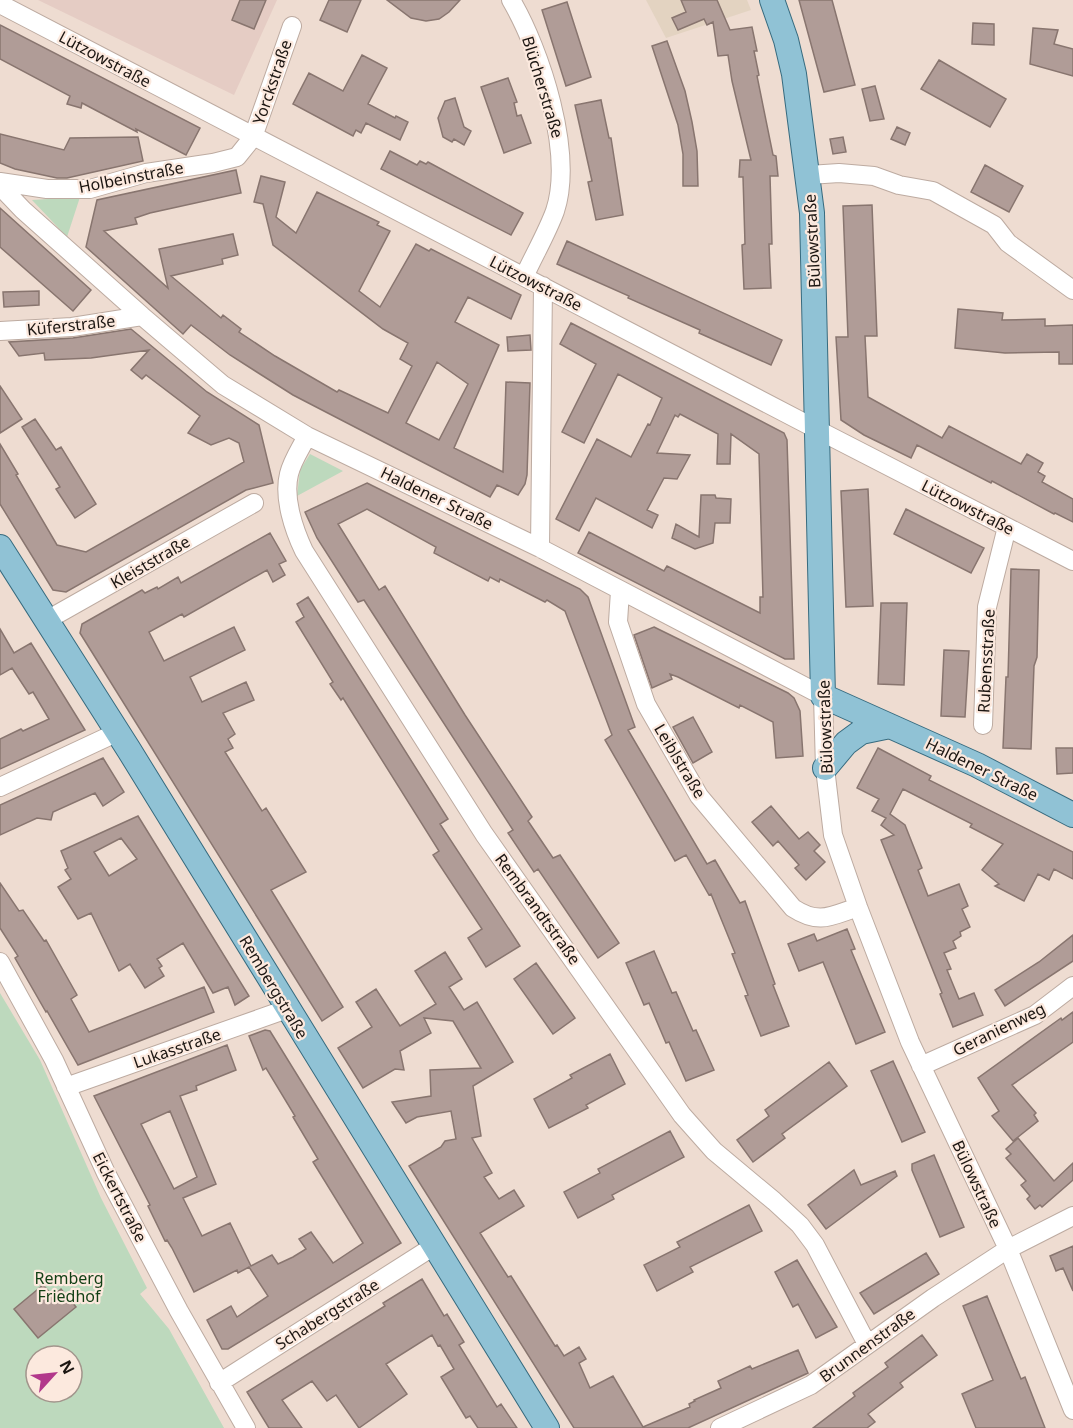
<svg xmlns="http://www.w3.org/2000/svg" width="1073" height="1428" font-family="'Noto Sans',sans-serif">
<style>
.commercial{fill:#e3d3c1}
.education{fill:#e5ccc4}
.green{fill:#bdd9bd;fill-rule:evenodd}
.building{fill:#b09c97;stroke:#88756f;stroke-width:1.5;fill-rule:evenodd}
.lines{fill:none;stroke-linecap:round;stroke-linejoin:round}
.minor-casing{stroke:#bdaba1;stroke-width:20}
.major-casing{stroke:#376b7f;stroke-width:26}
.minor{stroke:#fff;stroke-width:18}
.major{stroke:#90c2d5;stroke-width:24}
.labels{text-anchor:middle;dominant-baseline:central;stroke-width:4.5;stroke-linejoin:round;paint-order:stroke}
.street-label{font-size:16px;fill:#1c1612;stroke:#fce9de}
.park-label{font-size:16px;fill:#113f14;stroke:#fce9de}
</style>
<rect width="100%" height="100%" fill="#eedcd1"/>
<path class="commercial" d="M646,0H747L751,10L666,38Z"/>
<path class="education" d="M38,0H277L234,95Z"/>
<path class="green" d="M80,197L67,237L32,200Z
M310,454L343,471L297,496L300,470Z
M0,993L40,1060L101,1198L147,1288L140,1294L169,1329L224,1428H0ZM36,1356H72V1392H36Z"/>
<path class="building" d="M240,0H266L254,29L232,20Z
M329,0H361L347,32L320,20Z
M387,0H460L449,12L439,19L426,21L411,18Z
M681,0H717L730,30L752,27L757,51H754L759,75L757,76L773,155L776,156L778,176H770L772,244H769L771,288L744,289L742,245L745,244L743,177H739L740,160H751L732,81L728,55L718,56L713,22L707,25L704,19L678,30L672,18L686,12Z
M799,0H832L855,85L824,92Z
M567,2L591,77L566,86L542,10Z
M973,23L994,24V45L972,44Z
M0,25L200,128L186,155L136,129L137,132L82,103L81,108L67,104L70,96L0,59Z
M1033,28L1058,30L1054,44L1073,49V76L1030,64Z
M667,41L685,91L692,122L697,151L698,186H683V154L678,125L652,46Z
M362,55L387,68L368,104L395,118L396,116L408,122L400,140L366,123L361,133L356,130L353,136L293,104L309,73L343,91Z
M939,60L1006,99L990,127L921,89Z
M508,78L517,102L514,103L517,116L521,115L531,143L504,153L481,87Z
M875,86L884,119L870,121L862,89Z
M455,98L464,127L471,131L464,145L454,139L452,142L443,137L438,118L445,101Z
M601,100L609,138H611L623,215L596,220L588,182L592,181L575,105Z
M897,127L910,133L905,145L891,139Z
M0,134L64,150L70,138L138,137L143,161L67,178H57L15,169L0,163Z
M843,137L846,152L833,154L830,139Z
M390,151L417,165L420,161L426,164L428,162L523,213L511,235L381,169Z
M985,165L1023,186L1009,212L971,192Z
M236,170L241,193L150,213L135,218L137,224L104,231L168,288L159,249L233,234L238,255L222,259L223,264L171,276L221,318L223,315L241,329L239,332L275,356L337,392L339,390L388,413L412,366L400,359L408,343L383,329L273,245L263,204L254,202L261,176L285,182L276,217L296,233L317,192L379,222L377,225L390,231L359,291L380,307L416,244L429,251L431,249L521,295L511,319L468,297L455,322L499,345L454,448L503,472L506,382L530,383L527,475L525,484L518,495L497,485L490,497L293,395L230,355L191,325L183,334L86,247L97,200ZM437,362L468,384L439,440L406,423Z
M872,205L877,336H865L868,397L942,438L949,426L1021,464L1027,454L1043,463L1038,472L1045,476L1042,482L1073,499V522L1055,513L1054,514L992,481L991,483L917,445L911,458L864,435L841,420L836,337H848L843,206Z
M0,208L91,290L73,311L0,247Z
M567,241L782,340L771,365L699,333L700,330L628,298L629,296L557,264Z
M39,291V305L4,307L3,292Z
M958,309L1003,313L1002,320L1045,319V326L1073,325V364H1059V352L1005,353L955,348Z
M571,323L784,433L787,440L794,659H785L578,553L589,532L664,571L667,566L760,613V597H763L759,454L731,434L730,464H717L718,434L680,414L678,417L675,415L657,453L690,455L677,479L664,478L647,510L658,515L652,528L596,498L579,531L556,519L597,439L631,457L648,424L650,425L662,398L618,374L584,443L562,432L596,364L560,344Z
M131,329L207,392L259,425L273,483L246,490L66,592L53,590L0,504V444L18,474L16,475L57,545L86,552L244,462L239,443L229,438L211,445L188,433L200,416L146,375L142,379L131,370L149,350L91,358L45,360L44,353L19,356L9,342L73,338Z
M530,335L531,350L508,351L507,337Z
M0,386L22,419L0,433Z
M35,419L56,450L61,447L96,504L75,518L56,489L60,487L22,427Z
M367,483L580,589L588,597L635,727L628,730L707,864L715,860L740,903L745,901L775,984L773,985L789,1026L761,1036L745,996L748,995L732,954L735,953L711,894L709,895L686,855L675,861L605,740L612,735L565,611L547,600L545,602L500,579L499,582L490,577L488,581L434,553L436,547L367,509L338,524L379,590L385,586L465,715L532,817L528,821L553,858L560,855L619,943L598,958L538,869L534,872L508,833L513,830L364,600L358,602L317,538L305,512Z
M868,489L873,606L846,607L841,491Z
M701,495H715L716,498L731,499L730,523H715L713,543L695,549L672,538L676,524L699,537Z
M906,509L984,548L971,573L894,534Z
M270,533L286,561L279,564L285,575L273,582L267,570L184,617L182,614L149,632L164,661L234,627L245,650L190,677L202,702L246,682L254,700L223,713L235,734L228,739L233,748L225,752L262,811L266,808L306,872L271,890L343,1007L322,1021L80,633L82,624L142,590L145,593L157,587L158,589L178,577L181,583Z
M1011,569L1039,570L1037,657L1034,666L1031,749L1003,748L1006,677H1008Z
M308,597L448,819L440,824L520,946L486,967L468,938L482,929L433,855L439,851L343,698L341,700L330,684L333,682L296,622L304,617L297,604Z
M881,603H907L904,685L878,684Z
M654,627L788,693L794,698L800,711L803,756L776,758L773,722L740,705L739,708L678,677L670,674L672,679L652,688L634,635Z
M0,629L14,653L31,643L85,730L0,769V739L21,729L23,731L49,719L33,692L29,694L12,668L0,675Z
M944,650L969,651L965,717L941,716Z
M693,717L712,752L693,763L673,727Z
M878,748L931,776L929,780L1073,852V879L1054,869L1049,880L1038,874L1024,901L995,886L999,884L982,870L1003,844L970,827L972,824L903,789L890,814L905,825L922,868L918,870L928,896L959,884L968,906L962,909L970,927L960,932L961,936L953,941L956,948L944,953L951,969L947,970L959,999L974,993L983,1015L953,1027L940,994L942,993L881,840L894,835L881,825L886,818L872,811L879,799L857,788Z
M1056,748H1073V773L1057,774Z
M103,758L124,792L103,806L95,793L53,812L51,820L37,818L0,835V805Z
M771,806L799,839L808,832L820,845L814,851L825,862L806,880L795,868L799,865L778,841L773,846L752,822Z
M138,816L249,996L235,1005L228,987L213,993L183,943L157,959L162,966L159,968L164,976L145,988L130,964L119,971L91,913L78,919L58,887L71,879L65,870L68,868L61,851ZM121,838L137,859L109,876L94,852Z
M0,883L19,911L23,910L44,941L46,940L77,995L71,999L89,1032L204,987L214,1012L78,1065L47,1011L46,1012L15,958L18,956L0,928Z
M847,929L855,949L851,950L885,1032L856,1044L823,962L799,971L788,944L814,934L817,941Z
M1073,935V961L1005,1006L995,990L1039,962Z
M654,951L672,993L676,992L693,1031L696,1030L714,1070L686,1081L669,1042L666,1043L649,1003L644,1005L626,963Z
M445,952L462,979L449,987L464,1010L477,1002L513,1062L473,1086L481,1136L472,1138L492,1173L484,1177L499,1199L514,1190L524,1206L480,1233L508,1277L511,1276L555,1346L557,1345L564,1356L579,1347L586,1359L579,1363L590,1388L613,1376L643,1427L690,1407L689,1404L695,1401L694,1400L721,1388L718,1381L750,1366L752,1369L798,1350L808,1373L688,1428H574L409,1166L441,1147L445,1141L456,1139L451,1111L417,1117L406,1123L392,1102L431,1096L430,1070L481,1068L453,1021L424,1018L431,1033L400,1051L404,1070L395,1069L363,1088L338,1048L372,1027L356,1002L376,989L400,1026L436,1004L415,971Z
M536,963L575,1018L553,1034L514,979Z
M1073,1012V1042L1012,1085L1036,1113L1034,1115L1038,1121L1013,1141L992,1116L999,1111L978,1078L1061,1018L1062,1020Z
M265,1030L270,1031L401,1243L228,1349H222L207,1320L231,1306L237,1317L268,1296L249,1267L238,1273L237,1270L194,1292L172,1248L167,1240L165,1241L148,1206L150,1205L94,1096L227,1045L236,1070L196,1086L197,1090L180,1096L216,1184L183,1198L202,1236L230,1223L251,1266L272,1255L278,1264L293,1257L306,1249L299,1239L311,1232L333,1263L363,1243L313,1162L318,1159L293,1117L295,1116L266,1068L263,1070L249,1036ZM170,1111L197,1177L174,1189L141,1124Z
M610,1054L625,1084L586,1105L588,1108L549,1128L534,1099L572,1078L570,1075Z
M893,1061L925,1132L902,1142L871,1071Z
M829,1062L847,1086L782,1134L785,1138L753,1162L737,1140L769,1116L765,1110Z
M670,1131L684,1157L612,1195L614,1199L578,1218L564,1192L600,1173L598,1169Z
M1018,1138L1054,1181L1073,1163V1180L1042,1207L1040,1205L1035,1209L1027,1199L1030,1196L1021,1185L1026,1181L1006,1158L1011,1154L1006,1149Z
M934,1155L964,1227L940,1237L912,1170V1164Z
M854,1170L861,1185L895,1171L897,1176L826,1229L808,1205Z
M749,1205L762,1231L690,1267L693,1272L657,1291L644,1265L680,1247L677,1242Z
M1073,1246V1291L1063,1268L1056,1271L1050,1256Z
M926,1253L939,1274L874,1314L860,1293Z
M797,1260L837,1327L816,1338L798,1304L793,1307L775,1272Z
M422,1279L444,1316L447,1314L464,1342L459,1345L497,1407L501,1404L517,1428H478L470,1416L466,1418L441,1377L454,1369L440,1345L438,1346L432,1335L386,1364L407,1394L359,1428L336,1395L327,1401L312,1381L282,1400L302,1428H269L247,1392L385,1306L383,1303Z
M43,1285L53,1296L61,1289L76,1307L38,1338L14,1309Z
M987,1296L1021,1379L1025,1377L1045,1428H976L962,1394L993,1380L963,1306Z
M922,1335L937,1355L900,1383L903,1387L868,1414L875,1422L867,1428H813L855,1396L853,1393L888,1367L885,1363Z"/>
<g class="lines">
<g class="minor-casing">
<path id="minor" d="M511,0C541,51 574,153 555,211C547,233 534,255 524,277
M0,4L818,430L1073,561
M809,175L839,173L874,176L899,185L933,191L994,225L1008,243L1073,290
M0,182L47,189H90L146,173L213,163L237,157L253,137L292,26
M0,186L23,210L142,316L223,385L307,436L540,548L823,696L825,768L833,835L858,907L910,1042L1008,1249L1073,1410
M0,331L72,327L142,316
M307,436C301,448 292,461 289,474C283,498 294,530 304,551L484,834L682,1115L714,1151L774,1201L800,1225L815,1245L867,1344
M540,548L543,286
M620,591L618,622L646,704L699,796L793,908C819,925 831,916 858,907
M47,620L254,503
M983,725L987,607L1007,527
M0,787L118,732
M0,962L54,1060L106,1173L179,1311L246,1428
M921,1066L1035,1015L1073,986
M66,1087L287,1009
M219,1383L434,1246
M720,1428L811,1385L933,1298L1008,1249L1073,1216"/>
</g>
<g class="major-casing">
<path id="major" d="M772,0L786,40L794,74L812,213L823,696L977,765L1073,815
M0,547L129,750L547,1428
M825,768L846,743L861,732L890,726"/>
</g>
<use href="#minor" class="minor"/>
<use href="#major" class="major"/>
</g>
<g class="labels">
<g class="street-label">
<text transform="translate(105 59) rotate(28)">Lützowstraße</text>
<text transform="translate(272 82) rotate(-71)">Yorckstraße</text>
<text transform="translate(543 87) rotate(73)">Blücherstraße</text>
<text transform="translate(131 177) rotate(-11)">Holbeinstraße</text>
<text transform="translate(812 241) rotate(-93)">Bülowstraße</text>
<text transform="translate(536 283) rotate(27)">Lützowstraße</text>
<text transform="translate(71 325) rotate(-6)">Küferstraße</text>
<text transform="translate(437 498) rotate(26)">Haldener Straße</text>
<text transform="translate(968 507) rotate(27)">Lützowstraße</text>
<text transform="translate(150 562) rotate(-30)">Kleiststraße</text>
<text transform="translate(986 661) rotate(-87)">Rubensstraße</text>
<text transform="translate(825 727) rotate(-92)">Bülowstraße</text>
<text transform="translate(680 761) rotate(59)">Leiblstraße</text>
<text transform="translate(982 769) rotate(26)">Haldener Straße</text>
<text transform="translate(538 909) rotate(54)">Rembrandtstraße</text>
<text transform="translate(274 987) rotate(59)">Rembergstraße</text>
<text transform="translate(999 1029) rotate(-26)">Geranienweg</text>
<text transform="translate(177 1048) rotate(-19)">Lukasstraße</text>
<text transform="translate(977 1184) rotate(65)">Bülowstraße</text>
<text transform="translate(120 1197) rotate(63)">Eickertstraße</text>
<text transform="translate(327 1314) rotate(-32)">Schabergstraße</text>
<text transform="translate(867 1345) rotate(-36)">Brunnenstraße</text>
</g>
<g class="park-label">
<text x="69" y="1278">Remberg<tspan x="69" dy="18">Friedhof</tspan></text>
</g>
</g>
<g transform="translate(54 1374) rotate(63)"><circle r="28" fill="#fce9de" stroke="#a2958c" stroke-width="1.5"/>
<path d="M0-4.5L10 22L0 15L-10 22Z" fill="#b2388b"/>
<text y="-9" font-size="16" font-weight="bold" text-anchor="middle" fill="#1c1612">N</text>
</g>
</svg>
